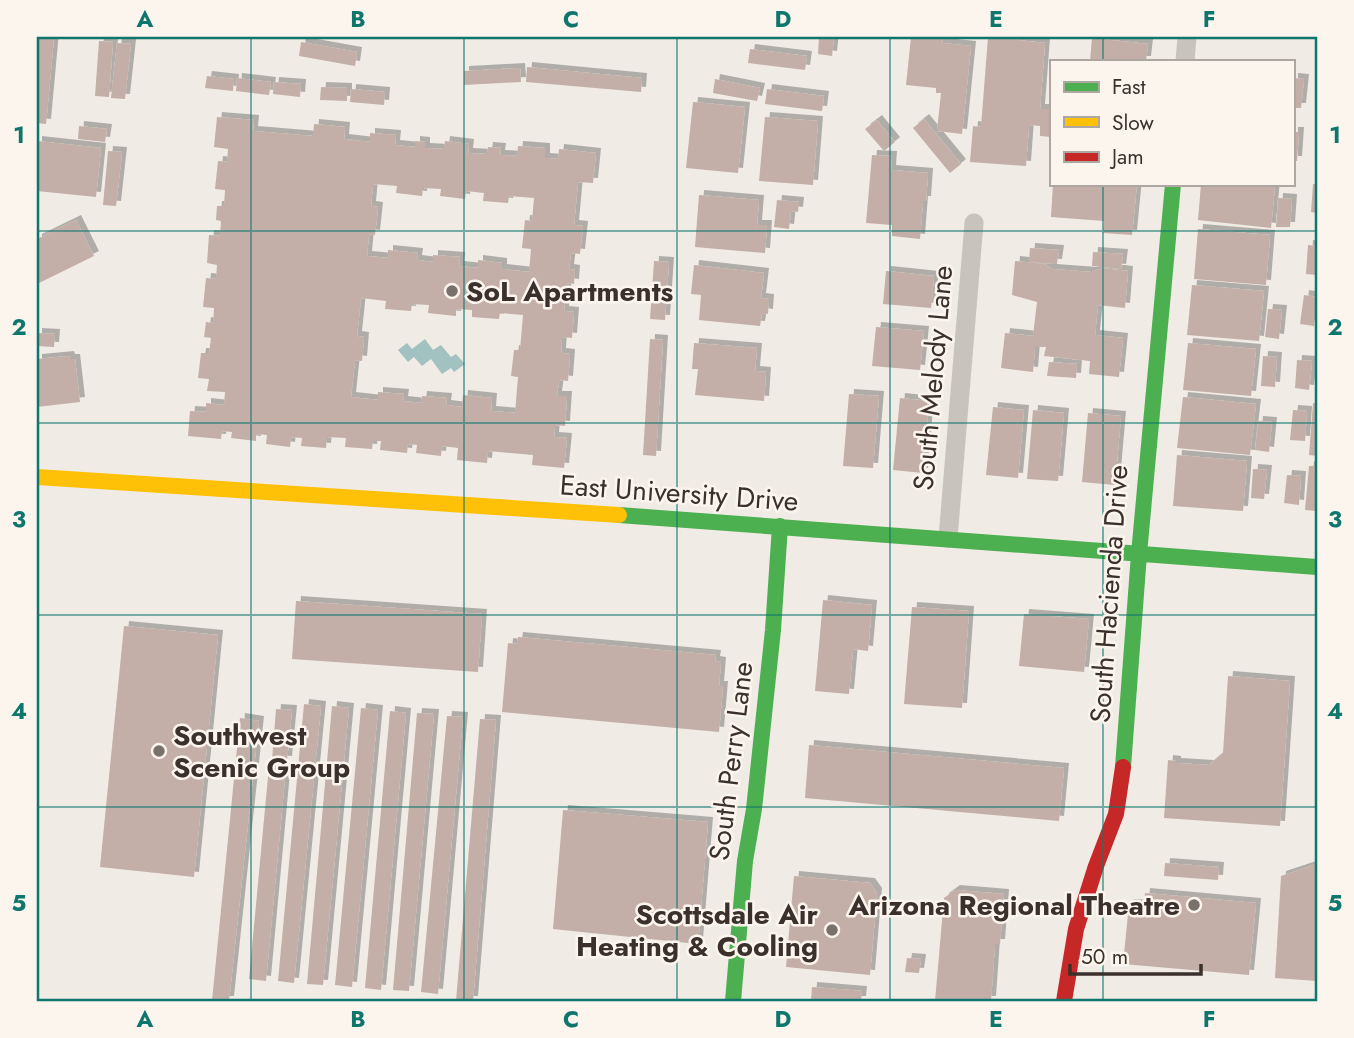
<svg xmlns="http://www.w3.org/2000/svg" width="1354" height="1038" font-family="Jost,sans-serif">
<style>
.water{fill:#a1c2c1}
.building{fill:#c3afa7;fill-rule:evenodd;filter:url(#shadow)}
.lines{fill:none;stroke-linecap:round;stroke-linejoin:round}
.street{stroke:#c9c3be;stroke-width:19}
.fast{stroke:#4caf50;stroke-width:16}
.slow{stroke:#ffc107;stroke-width:16}
.jam{stroke:#c62828;stroke-width:16}
.grid{fill:none;stroke:#0f766e;stroke-width:2;stroke-opacity:0.55}
.poi-dot{fill:#7a716c;stroke:#fbf5ee;stroke-width:2.5}
.labels{text-anchor:middle;dominant-baseline:central;stroke-width:5;stroke-linejoin:round;paint-order:stroke}
.poi-label{font-size:28px;font-weight:bold;fill:#3b302b;stroke:#fbf5ee;text-anchor:start}
.street-label{font-size:28px;fill:#3b302b;stroke:#fbf5ee}
.neatline{fill:none;stroke:#0f766e;stroke-width:2.5}
.grid-label{font-size:23px;text-anchor:middle;font-weight:bold;fill:#0f766e}
</style>
<defs>
<filter id="shadow"><feDropShadow dx="5" dy="-5" stdDeviation="0" flood-color="#0004"/></filter>
</defs>
<rect width="100%" height="100%" fill="#f0ebe5"/>
<path class="water" d="M425,339L433,350L441,345L451,357L456,354L465,364L454,372L451,368L442,374L431,359L422,366L414,357L408,362L398,350L407,343L412,349Z"/>
<path class="building" d="M37,37H54L46,124L37,123Z
M819,37H834L832,56L818,54Z
M911,37H943L942,43L971,46L962,134L937,131L941,93H936V88L906,85Z
M988,37H1018L1017,40L1045,43L1040,109H1051V137L1040,136V126L1029,125L1026,166L970,162L973,126L981,127Z
M1092,38L1148,44L1146,61H1090Z
M99,41L113,42L109,97L95,96Z
M301,42L357,52L355,66L299,56Z
M117,43L131,44L125,99L111,98Z
M750,49L807,56L805,70L748,63Z
M527,67L642,78L641,92L526,82Z
M520,68L521,82L464,85V71Z
M207,76L234,79L233,91L205,88Z
M237,78L271,82L269,95L236,91Z
M1293,78L1304,79L1301,108H1293Z
M715,79L760,88L757,101L713,93Z
M274,82L301,84L300,97L273,94Z
M321,87L347,88V101L320,100Z
M351,89L385,92L384,105L350,102Z
M767,89L824,96L822,111L765,104Z
M693,102L745,107L738,173L686,168Z
M217,117L254,120L253,131L313,136L314,124L345,127L344,139L370,142V133L396,135L395,145L415,147V141L425,142V148L444,149L445,141L469,144L468,153L487,154L488,147L501,148L500,155L517,156L518,146L545,148V158L558,159L559,149L596,153L593,183L578,182L574,225L583,226L580,254L571,253L569,269L575,270L574,284L567,283L564,311L574,312L572,338L562,337L561,353L570,354L568,381L559,380L557,396H567L565,426L555,425L554,437L567,438L564,468L532,465L533,455L488,451L487,463L457,460L458,448L442,446L441,456L416,453L417,445L408,444L407,453L380,450L381,441H373L372,449L345,447L346,438L327,437L326,448L301,446L302,438L291,437L290,447L266,444L267,435L256,434V441L231,438L232,432L222,431L221,439L188,436L190,411L206,412V403L224,405L225,392L207,391L209,379L198,378L201,353H209L211,338L204,337L206,322L213,323L214,308L203,307L206,278L216,279L217,265L207,263L209,235L220,236L221,221L216,220L217,206H224L225,190L215,189L218,161L227,162L228,149L214,147ZM373,184L397,186L396,193L422,196L423,188L441,189L440,196L465,199L466,191L484,193L483,201L508,203L509,196L534,198L532,221L525,220L522,248L531,249L529,272L502,269V263L478,260V268L459,266L460,257L433,255V262L417,260L418,253L388,250V258L367,256L369,234L375,235L378,207L371,206ZM361,298L386,301L385,309L411,311L412,304L429,305L428,313L456,316V309L472,310V317L499,319L500,313L523,315L520,350H514L511,376L518,377L515,413L491,411L492,398L463,395L462,407L446,405L447,398L422,396L421,403L403,401L404,394L378,392V400L351,397L355,360L362,361L364,337L357,336Z
M765,117L818,121L813,185L759,181Z
M924,119L961,164L950,173L913,128Z
M877,120L895,142L884,151L865,129Z
M79,126L107,129L105,142L78,139Z
M1293,132H1299L1297,161H1293Z
M37,141L101,148L96,197L37,191Z
M108,151L122,152L116,206L103,205Z
M872,155L892,156L891,170L928,173L926,201H923L920,239L892,236V225L866,223Z
M1053,184H1137L1132,235L1103,233L1104,221L1051,217Z
M1201,184L1275,185L1271,228L1198,220Z
M1313,184H1317V213L1311,212Z
M699,195L759,200L757,225H767L765,253L695,247Z
M1278,198L1292,199L1290,227H1276Z
M777,200L799,202L798,212L791,211L789,229L774,227Z
M76,220L94,256L37,284V239Z
M1198,229L1270,235L1266,285L1194,279Z
M1308,245L1317,246V275L1306,274Z
M1030,248L1059,250L1057,264L1029,262Z
M1093,252L1123,254L1121,269L1092,266Z
M654,261L669,262L665,320L650,319Z
M1015,261L1044,264L1052,269L1092,272L1101,268L1128,271L1125,308L1098,305L1095,335L1123,338L1119,377L1089,374L1090,361L1044,356L1046,347H1035L1033,372L1001,368L1005,333L1033,336L1037,302L1012,295Z
M694,265L764,273L761,298L769,299L768,314L762,313L760,326L699,320L701,295L691,294Z
M886,271L934,276L931,308L883,304Z
M1192,285L1264,291L1259,341L1187,335Z
M1304,295L1317,297L1314,326L1300,324Z
M1268,309L1282,310L1279,339L1265,337Z
M876,327L924,331L920,370L872,366Z
M37,333L55,334L54,347L37,346Z
M650,339L663,340L656,456L643,455Z
M694,343L757,348L755,371L766,372L764,401L695,395L698,369H692Z
M1188,343L1256,349L1251,396L1183,390Z
M69,356L70,359H75L80,402L37,407V359Z
M1263,356L1277,357L1275,387L1261,386Z
M1297,360L1312,361L1309,390L1295,388Z
M1049,362L1077,364L1076,378L1047,376Z
M849,394L879,396L873,468L843,466Z
M1183,397L1256,404L1250,455L1177,448Z
M900,398L929,401L923,473L893,470Z
M1313,403H1317V456L1309,455Z
M993,407L1024,410L1018,478L986,475Z
M1033,410L1064,413L1058,481L1027,479Z
M1293,410L1307,411L1305,441L1290,440Z
M1088,413L1121,416L1115,485L1082,482Z
M1258,421L1272,422L1269,452L1255,450Z
M1177,455L1247,461L1243,511L1173,506Z
M1309,466H1317V511L1305,510Z
M1253,469L1267,470L1264,499L1251,498Z
M1287,475L1301,476L1299,505L1284,503Z
M823,600L872,605L868,651L853,649L849,694L815,691Z
M296,601L482,614L478,672L292,659Z
M912,607L969,611L962,708L904,704Z
M1024,614L1089,619L1084,672L1019,666Z
M124,626L218,635L194,877L100,867Z
M518,637L716,655L715,661L721,662L719,686H723L719,732L502,712L508,643L517,644Z
M1228,676L1290,681L1280,826L1164,818L1168,760L1176,761V763L1209,765L1223,753Z
M304,704L321,706L294,983L278,981Z
M332,706L349,708L323,985L307,984Z
M361,708L378,710L352,987L335,985Z
M276,709L292,710L287,761L272,760Z
M390,711L406,713L381,990L365,988Z
M417,713L434,714L409,991L393,990Z
M447,716L463,717L438,994L421,992Z
M240,718L259,721L229,1001H212Z
M480,719L496,720L473,1001H456Z
M809,745L1064,768L1059,821L805,798Z
M269,766L286,767L266,981L249,979Z
M563,810L708,822L698,944L553,929Z
M1165,863L1219,867L1218,880L1164,876Z
M1317,864V981L1275,978L1281,876Z
M794,876L870,883L877,893L870,975L786,967Z
M955,890L1004,894L1000,944H995L991,1001H935L944,898Z
M1145,893L1256,903L1249,975L1123,964L1129,904L1144,905Z
M907,958L921,959L919,973L905,972Z
M812,987L862,991L861,1001H811Z"/>
<g class="lines">
<path class="street" d="M1185,61L1187,37
M948,538L974,223"/>
<path class="fast" d="M619,515L1317,567
M1123,767L1139,554L1173,184
M733,1001L745,861L754,809L773,630L780,526"/>
<path class="slow" d="M37,477L619,515"/>
<path class="jam" d="M1064,1001L1076,929L1096,866L1116,814L1123,767"/>
</g>
<path class="grid" d="M251,37V1001M464,37V1001M677,37V1001M890,37V1001M1103,37V61M1103,184V1001M37,231H1317M37,423H1317M37,615H1317M37,807H1317"/>
<g class="poi-dot">
<circle cx="452" cy="291" r="7"/>
<circle cx="159" cy="751" r="7"/>
<circle cx="1194" cy="905" r="7"/>
<circle cx="832" cy="930" r="7"/>
</g>
<g class="labels">
<g class="poi-label">
<text x="466" y="291">SoL Apartments</text>
<text x="173" y="735">Southwest<tspan x="173" dy="32">Scenic Group</tspan></text>
<text x="1180" y="905" text-anchor="end">Arizona Regional Theatre</text>
<text x="818" y="914" text-anchor="end">Scottsdale Air<tspan x="818" dy="32">Heating &amp; Cooling</tspan></text>
</g>
<g class="street-label">
<text transform="translate(933 378) rotate(-85)">South Melody Lane</text>
<text transform="translate(679 493) rotate(4)">East University Drive</text>
<text transform="translate(1109 594) rotate(-86)">South Hacienda Drive</text>
<text transform="translate(731 761) rotate(-83)">South Perry Lane</text>
</g>
</g>
<rect width="1354" height="1038" fill="none" stroke="#fbf5ee" stroke-width="77"/>
<rect x="1050" y="60" width="245" height="126" fill="#fbf5ee" stroke="#aea6a0" stroke-width="2"/>
<rect x="1064" y="82" width="35" height="10" fill="#4caf50" stroke="#aea6a0" stroke-width="2"/>
<text x="1112" y="94" font-size="21" fill="#3b302b">Fast</text>
<rect x="1064" y="117" width="35" height="10" fill="#ffc107" stroke="#aea6a0" stroke-width="2"/>
<text x="1112" y="130" font-size="21" fill="#3b302b">Slow</text>
<rect x="1064" y="152" width="35" height="10" fill="#c62828" stroke="#aea6a0" stroke-width="2"/>
<text x="1112" y="164" font-size="21" fill="#3b302b">Jam</text>
<path d="M1070 964v10h131v-10" fill="none" stroke="#3b302b" stroke-width="3.5"/>
<text x="1081" y="964" font-size="21" fill="#3b302b" stroke="#fbf5ee" stroke-width="5" paint-order="stroke">50 m</text>
<rect x="38" y="38" width="1278" height="962" class="neatline"/>
<g class="grid-label">
<text x="145" y="27">A</text>
<text x="358" y="27">B</text>
<text x="571" y="27">C</text>
<text x="783" y="27">D</text>
<text x="996" y="27">E</text>
<text x="1209" y="27">F</text>
<text x="19" y="143">1</text>
<text x="1335" y="143">1</text>
<text x="19" y="335">2</text>
<text x="1335" y="335">2</text>
<text x="19" y="527">3</text>
<text x="1335" y="527">3</text>
<text x="19" y="719">4</text>
<text x="1335" y="719">4</text>
<text x="19" y="911">5</text>
<text x="1335" y="911">5</text>
<text x="145" y="1027">A</text>
<text x="358" y="1027">B</text>
<text x="571" y="1027">C</text>
<text x="783" y="1027">D</text>
<text x="996" y="1027">E</text>
<text x="1209" y="1027">F</text>
</g>
</svg>
